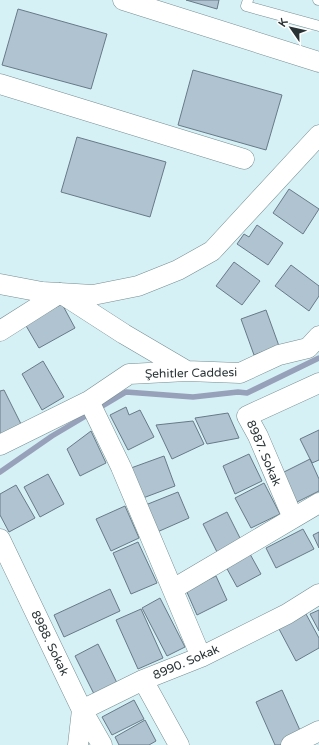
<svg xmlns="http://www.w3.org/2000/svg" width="319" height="745" font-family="'Varela Round',sans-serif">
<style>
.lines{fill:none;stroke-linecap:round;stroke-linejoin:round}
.stream{stroke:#97a1b9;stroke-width:5.5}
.building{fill:#b0c3d1;stroke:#687a87}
.lane-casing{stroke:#758d91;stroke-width:11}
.street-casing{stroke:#758d91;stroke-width:21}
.lane{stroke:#fff;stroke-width:10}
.street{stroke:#fff;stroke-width:20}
.labels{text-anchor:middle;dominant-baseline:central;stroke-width:3.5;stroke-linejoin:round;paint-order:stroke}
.street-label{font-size:12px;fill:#293335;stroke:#fff}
</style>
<rect width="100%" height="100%" fill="#d6f1f6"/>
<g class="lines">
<path class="stream" d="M0,472L52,436L126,392L193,397L238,392L247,393L319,358"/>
</g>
<path class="building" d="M186,0H219L217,9Z
M18,9L107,34L91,89L2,65Z
M193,70L282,95L266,150L178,125Z
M77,137L166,162L150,217L61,192Z
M289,189L319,209L303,234L273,213Z
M257,225L283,243L268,265L237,244L244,234L249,237Z
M234,262L260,281L242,305L216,286Z
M291,265L319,286V296L309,311L275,286Z
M62,304L75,328L39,348L25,324Z
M266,310L279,346L254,355L241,319Z
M43,361L64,397L42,410L22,374Z
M4,390L22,426L0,437V391Z
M126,407L129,415L140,410L154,437L128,450L110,415Z
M228,413L239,438L207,444L195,418Z
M193,421L204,444L172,459L156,425Z
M319,430V460L312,463L300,439Z
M91,431L106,463L80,476L67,449Z
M249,454L262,481L235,494L223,466Z
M164,456L175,486L143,498L131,468Z
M310,459L319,479V491L295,503L280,474Z
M48,474L64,504L40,517L24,487Z
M264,483L280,514L251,528L235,498Z
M16,485L35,518L9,532L0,515V494Z
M178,492L189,518L155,533L143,506Z
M125,506L139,538L111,551L96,519Z
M227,512L241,540L217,552L203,524Z
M303,529L314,549L276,568L266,548Z
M319,532V548L313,535Z
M138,542L157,583L131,594L113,553Z
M250,554L261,574L237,587L226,567Z
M216,576L227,600L197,615L186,590Z
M110,589L120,611L64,637L54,615Z
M160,598L185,647L167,656L142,608Z
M141,609L163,658L138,669L116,620Z
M319,610V631L310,614Z
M306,614L319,638V648L296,661L279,629Z
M98,644L117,683L94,694L75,656Z
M282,690L303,737L284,745H275L256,702Z
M134,700L144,719L112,735L102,717Z
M145,720L156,741L149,745H119L115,737Z"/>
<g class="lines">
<g class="lane-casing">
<path id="lane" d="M248,0L246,6L319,26
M318,0H319"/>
</g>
<g class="street-casing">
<path id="street" d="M123,0L319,62
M0,84L244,159
M0,284L42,292L93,295L138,286L178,270L212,251L319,135
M62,294L124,334L187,371
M0,331L60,293
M89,401L121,467L201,657
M0,445L89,401L129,374L187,371L240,373L279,355L308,348L319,336
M293,518L258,436L247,416L319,383
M0,539L82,710L102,745
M173,589L319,503
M143,680L179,745
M78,745L82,710L143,680L201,657L287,614L319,594
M291,745L319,731"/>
</g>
<use href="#lane" class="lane"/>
<use href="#street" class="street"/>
</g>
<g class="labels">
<g class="street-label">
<text transform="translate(191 373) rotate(-1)">Şehitler Caddesi</text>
<text transform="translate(264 453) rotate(67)">8987. Sokak</text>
<text transform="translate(50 643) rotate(64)">8988. Sokak</text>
<text transform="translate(186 662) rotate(-23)">8990. Sokak</text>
</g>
</g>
<g transform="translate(291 28) rotate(304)" stroke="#ffffff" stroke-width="3" paint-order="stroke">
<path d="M0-3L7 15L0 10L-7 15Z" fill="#293335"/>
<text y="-6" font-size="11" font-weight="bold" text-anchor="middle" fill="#293335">K</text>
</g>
</svg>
